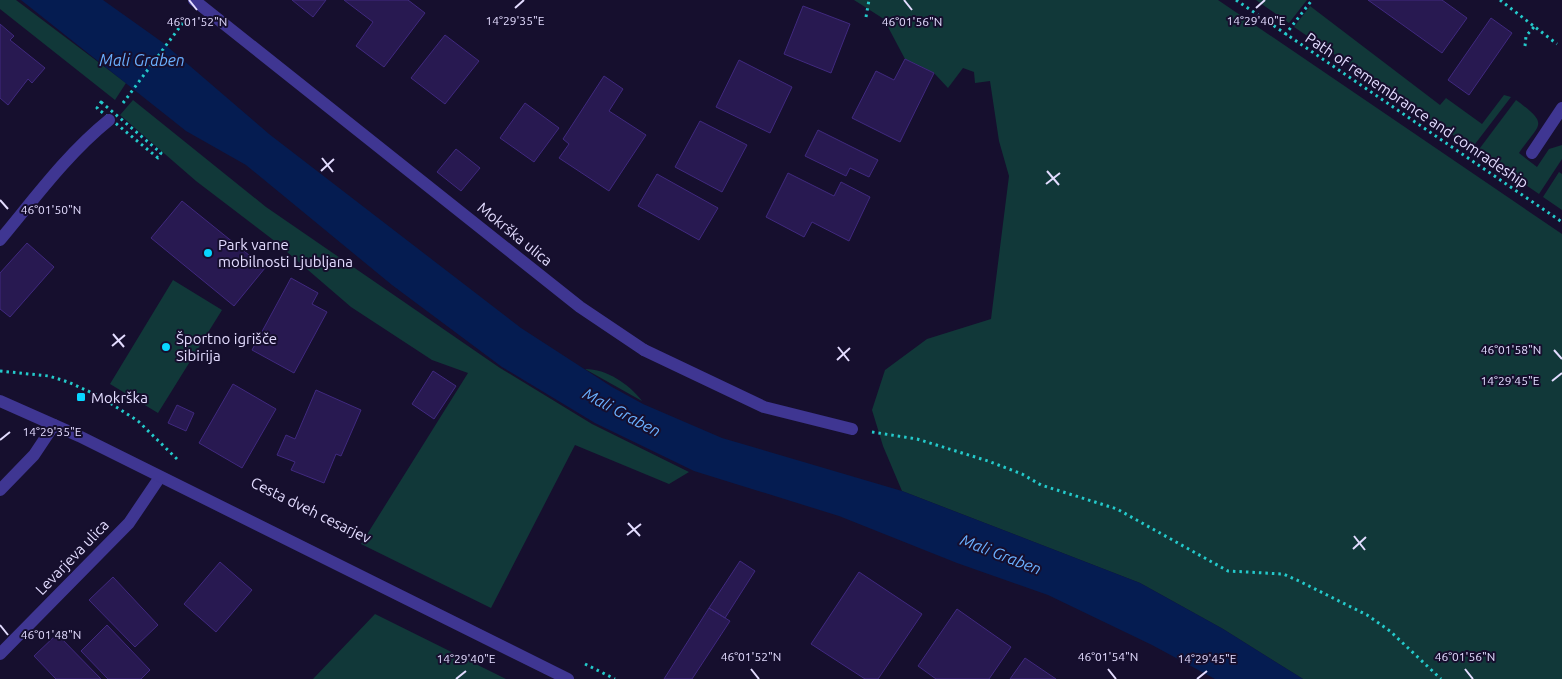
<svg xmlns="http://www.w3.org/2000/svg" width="1562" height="679" font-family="Ubuntu,sans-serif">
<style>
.green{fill:#113839}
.water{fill:#051c51}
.building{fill:#281951;stroke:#40297f}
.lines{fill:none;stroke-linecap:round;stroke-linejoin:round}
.path{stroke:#24cacb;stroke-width:3;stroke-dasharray:2.5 4;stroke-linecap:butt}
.service{stroke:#3f3692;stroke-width:12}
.minor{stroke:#3f3692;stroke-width:12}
.tertiary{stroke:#3f3692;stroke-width:12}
.ticks{fill:none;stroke:#e3dcff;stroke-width:2}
.poi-dot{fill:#08d6ff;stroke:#160f2e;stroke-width:2}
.labels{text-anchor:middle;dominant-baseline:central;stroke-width:4;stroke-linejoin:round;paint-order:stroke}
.street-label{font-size:15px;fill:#e3dcff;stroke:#160f2e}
.poi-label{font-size:15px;fill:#e3dcff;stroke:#160f2e;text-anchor:start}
.water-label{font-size:16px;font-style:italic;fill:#6ab0ff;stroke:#160f2e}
.ticks-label{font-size:12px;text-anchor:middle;fill:#e3dcff;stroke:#160f2e;stroke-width:4;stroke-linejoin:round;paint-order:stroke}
</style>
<rect width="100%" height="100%" fill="#160f2e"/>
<path class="green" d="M0,0H16L126,83L115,100L0,9Z
M854,0H1218L1562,234V679H1303L1223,629L1140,583L902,491L883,446L872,410L885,370L927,339L991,319L1009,176L999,141L990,81L975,83L974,72L963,68L948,88L934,73L905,59L888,27L887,21Z
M1256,0H1307L1289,23Z
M1310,6L1440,105L1446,98L1482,124L1504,95L1511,97L1472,148L1294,27Z
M133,100L266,207L500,368L592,424L689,472L669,484L575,445L491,608L361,544L468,373L432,360L351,307L272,239L196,181L120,115Z
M1516,100C1551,126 1539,123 1519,153L1537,167L1549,149L1562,145V159L1539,194L1477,152Z
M1559,172L1562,174V210L1543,197Z
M173,280L222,310L158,413L110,384Z
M585,369C607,369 629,384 642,401Z
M375,614L506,679H313Z"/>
<path class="water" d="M21,0H103L162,42L269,134L521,328L612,387L643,404L722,438L902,491L1140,583L1223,629L1303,679H1215L1152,645L1048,595L957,563L839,516L694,471L595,423L502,367L392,285L246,165L186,131Z"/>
<path class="building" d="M292,0H326L313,17Z
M344,0H408L425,13L384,67L356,46L373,22Z
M1368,0H1442L1467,18L1442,53Z
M803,6L850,24L831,73L784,54Z
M1491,18L1512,33L1469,95L1448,80Z
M0,24L14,36L10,40L45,68L32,83L28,79L8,105L0,98Z
M445,35L479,61L445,104L411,78Z
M905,59L934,73L900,142L852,118L876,71L894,80Z
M739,60L792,87L770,133L716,107Z
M604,76L623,89L609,111L646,135L609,191L559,158L569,144L563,139Z
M525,103L559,128L534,162L500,138Z
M700,121L747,145L722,192L675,167Z
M818,130L878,160L869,177L850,168L846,176L805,156Z
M456,149L480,168L461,191L437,172Z
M788,173L834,196L841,182L870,197L849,241L812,222L804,237L766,217Z
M657,174L718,208L699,240L638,206Z
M182,201L265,268L234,306L151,238Z
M27,243L54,267L10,317L0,309V273Z
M291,278L318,293L312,304L327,312L294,373L252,350Z
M433,371L456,386L434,419L412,404Z
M233,384L276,409L242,468L199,443Z
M316,390L361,410L341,456L336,454L324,483L291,470L295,462L277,455L286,435L295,439Z
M177,405L194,413L186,431L168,423Z
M740,561L755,571L725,618L709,608Z
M220,562L252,590L216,632L184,604Z
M859,572L922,614L878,679H865L811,644Z
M113,577L158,625L135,647L89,600Z
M709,608L730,621L692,679H664Z
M957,609L1011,647L989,679H936L918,666Z
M107,625L150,670L141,679H108L81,651Z
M57,634L101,679H56L34,656Z
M1025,658L1056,679H1010Z"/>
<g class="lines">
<path class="path" d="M1236,0L1562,222
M1500,0L1557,44
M866,17L869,0
M1285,35L1312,0
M1525,46L1526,36L1534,27
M101,102L161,153L158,158L97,108Z
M123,103L185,20
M0,371L49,376L68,382L99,396L138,421L177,459
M872,432L917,439L988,461L1022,474L1041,485L1117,509L1228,571L1283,574L1299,581L1367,615L1390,631L1441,679
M585,664L615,679"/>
<path class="service" d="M194,0L580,307L644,350
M1532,153L1562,108"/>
<path class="minor" d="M0,240C35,198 67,154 109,120
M644,350L764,407L852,429
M0,490L34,455L54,425
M0,654L129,523L160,477"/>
<path class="tertiary" d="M0,401L79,436L568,679"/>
</g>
<path class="ticks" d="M189,0L197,10M904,0L912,10M515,8L524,0M1256,8L1265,0M322,158L333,172M321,171L334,159M1047,171L1059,185M1046,184L1060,173M0,200L8,209M113,334L124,347M112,346L125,335M838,347L849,361M1554,350L1562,359M837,360L850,348M1552,381L1562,373M0,440L10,432M628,523L640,536M627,535L641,524M1354,536L1365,550M1353,549L1366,537M0,625L8,635M751,669L759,679M1108,669L1116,679M1465,669L1473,679M456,679L466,671M1197,679L1207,671"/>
<g class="poi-dot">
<circle cx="208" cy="253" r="5"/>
<circle cx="166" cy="347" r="5"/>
<rect x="76" y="392" width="10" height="10" rx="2.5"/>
</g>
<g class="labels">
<g class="street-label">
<text transform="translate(1417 110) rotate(34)">Path of remembrance and comradeship</text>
<text transform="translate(515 234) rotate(39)">Mokrška ulica</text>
<text transform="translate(311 510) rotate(26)">Cesta dveh cesarjev</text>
<text transform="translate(72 557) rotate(-46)">Levarjeva ulica</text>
</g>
<g class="poi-label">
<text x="218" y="244">Park varne<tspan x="218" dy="17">mobilnosti Ljubljana</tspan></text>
<text x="176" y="338">Športno igrišče<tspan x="176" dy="17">Sibirija</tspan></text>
<text x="91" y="397">Mokrška</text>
</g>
<g class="water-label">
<text x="142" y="60">Mali Graben</text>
<text transform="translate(622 412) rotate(28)">Mali Graben</text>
<text transform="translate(1001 554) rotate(21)">Mali Graben</text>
</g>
</g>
<g class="ticks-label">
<text x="515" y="25">14°29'35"E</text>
<text x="1256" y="25">14°29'40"E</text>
<text x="912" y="26">46°01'56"N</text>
<text x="197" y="26">46°01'52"N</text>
<text x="51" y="214">46°01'50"N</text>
<text x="1511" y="354">46°01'58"N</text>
<text x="1510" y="385">14°29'45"E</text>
<text x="52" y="436">14°29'35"E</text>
<text x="51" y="639">46°01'48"N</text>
<text x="751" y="661">46°01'52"N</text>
<text x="1108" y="661">46°01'54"N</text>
<text x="1465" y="661">46°01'56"N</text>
<text x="466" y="663">14°29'40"E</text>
<text x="1207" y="663">14°29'45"E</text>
</g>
</svg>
